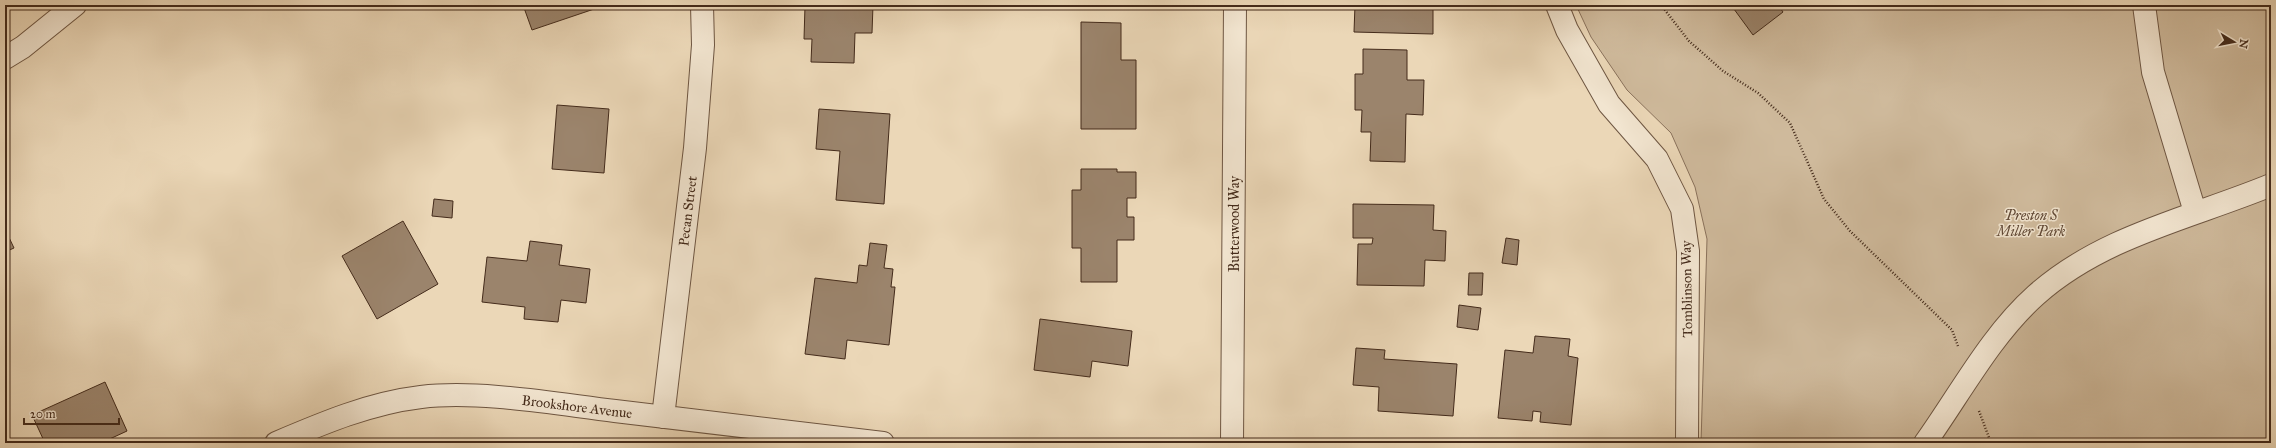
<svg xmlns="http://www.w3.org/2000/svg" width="2276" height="448" font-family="'IM FELL Great Primer',serif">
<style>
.green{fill:#cfba9c;stroke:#8a725c}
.building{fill:#9b846c;stroke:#442b1b}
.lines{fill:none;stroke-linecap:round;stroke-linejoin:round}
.minor-casing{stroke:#6e5642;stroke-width:24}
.path{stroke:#442b1b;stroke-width:2.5;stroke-dasharray:1 2;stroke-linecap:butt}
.minor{stroke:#f2e5d0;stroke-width:22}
.labels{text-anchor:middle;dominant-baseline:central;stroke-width:3;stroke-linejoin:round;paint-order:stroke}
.street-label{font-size:14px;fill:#442b1b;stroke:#f2e5d0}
.park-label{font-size:14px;font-style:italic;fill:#604835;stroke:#f2e5d0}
</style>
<rect width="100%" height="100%" fill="#ebd7b7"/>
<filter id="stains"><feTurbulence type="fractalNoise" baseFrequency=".005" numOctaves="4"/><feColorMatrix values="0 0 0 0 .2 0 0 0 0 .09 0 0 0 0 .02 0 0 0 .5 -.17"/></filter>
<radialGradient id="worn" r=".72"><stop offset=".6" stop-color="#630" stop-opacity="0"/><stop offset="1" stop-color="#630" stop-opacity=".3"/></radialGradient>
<path class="green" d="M1576,5H2271V443H1701L1707,239L1695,187L1671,133L1627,90L1591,37Z"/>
<path class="building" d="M523,5H606L532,30Z
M873,5L872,33H855L854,63L811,62L812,39H804L805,6Z
M1355,5H1433V34L1354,32Z
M1731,5H1778L1783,12L1753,35Z
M1081,22L1121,23V60H1136V129H1081Z
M1363,49L1407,50V80H1424L1423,115L1406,114L1405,162L1370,161L1371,132H1361L1362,110H1355V74H1363Z
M557,105L609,109L604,173L552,169Z
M819,109L890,114L884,204L836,200L840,151L816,149Z
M1081,169H1117V172H1136V198H1127V217H1134V240H1117V282H1081V248H1072V190H1081Z
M434,199L453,201L452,218L432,216Z
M1353,204L1434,205L1433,230L1446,231L1445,261L1425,260L1424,286L1357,285L1358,244H1372L1373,238H1353Z
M403,221L438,284L377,319L342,256Z
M5,229L14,248L5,252Z
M1506,238L1519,240L1517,265L1502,263Z
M530,241L562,245L559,265L590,269L586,303L561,300L558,322L524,319L525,307L482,302L487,257L527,261Z
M870,243L887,245L884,268L893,269L891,287H895L889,345L847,340L845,359L805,354L815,278L857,283L859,265L867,266Z
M1469,273H1483L1482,295H1468Z
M1459,305L1481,308L1478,330L1457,327Z
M1040,319L1132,331L1128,366L1092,361L1090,377L1034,370Z
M1535,336L1570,339L1568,356L1578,358L1571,425L1540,422L1541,412L1533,411L1532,421L1498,418L1505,350L1533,353Z
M1356,348L1385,350L1384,359L1457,364L1453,416L1378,411L1379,387L1353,385Z
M105,382L127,431L101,443H45L32,415Z"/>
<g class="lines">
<g class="minor-casing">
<path id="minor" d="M1557,5L1567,30L1609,104L1657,159L1682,209L1688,251L1687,443
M2144,5L2153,72L2195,212
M5,58L23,47L75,5
M663,417L695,148L703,45L702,5
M276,443C323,423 370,403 421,397C480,390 556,404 615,411C705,422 794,433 883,443
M1232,443L1235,5
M1925,443C1960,394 1991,335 2036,295C2102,236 2191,218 2271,185"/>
</g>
<path class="path" d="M1661,5L1689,41L1723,71L1758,93L1790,123L1824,199L1850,231L1952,330L1958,346
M1979,411L1991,443"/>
<use href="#minor" class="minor"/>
</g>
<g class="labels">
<g class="street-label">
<text transform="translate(688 211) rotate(-83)">Pecan Street</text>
<text transform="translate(1234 224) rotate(-90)">Butterwood Way</text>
<text transform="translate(1687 289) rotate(-91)">Tomblinson Way</text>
<text transform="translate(577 407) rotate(7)">Brookshore Avenue</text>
</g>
<g class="park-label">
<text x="2031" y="215">Preston S<tspan x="2031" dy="16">Miller Park</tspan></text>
</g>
</g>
<rect width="2276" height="448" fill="none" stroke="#ebd7b7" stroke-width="20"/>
<rect x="6" y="6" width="2264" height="436" fill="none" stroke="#442b1b" stroke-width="2"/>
<rect x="10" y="10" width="2256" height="428" fill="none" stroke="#442b1b"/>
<g transform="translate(2234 42) rotate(100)" stroke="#f2e5d0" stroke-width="3" paint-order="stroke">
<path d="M0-3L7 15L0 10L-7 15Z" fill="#442b1b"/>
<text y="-6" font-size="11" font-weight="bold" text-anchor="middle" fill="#442b1b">N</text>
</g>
<path d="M24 418v6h95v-6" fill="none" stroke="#442b1b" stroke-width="2"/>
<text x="30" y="418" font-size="12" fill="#442b1b" stroke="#f2e5d0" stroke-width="3" paint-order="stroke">20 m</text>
<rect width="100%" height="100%" filter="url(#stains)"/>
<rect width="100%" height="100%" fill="url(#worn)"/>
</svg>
